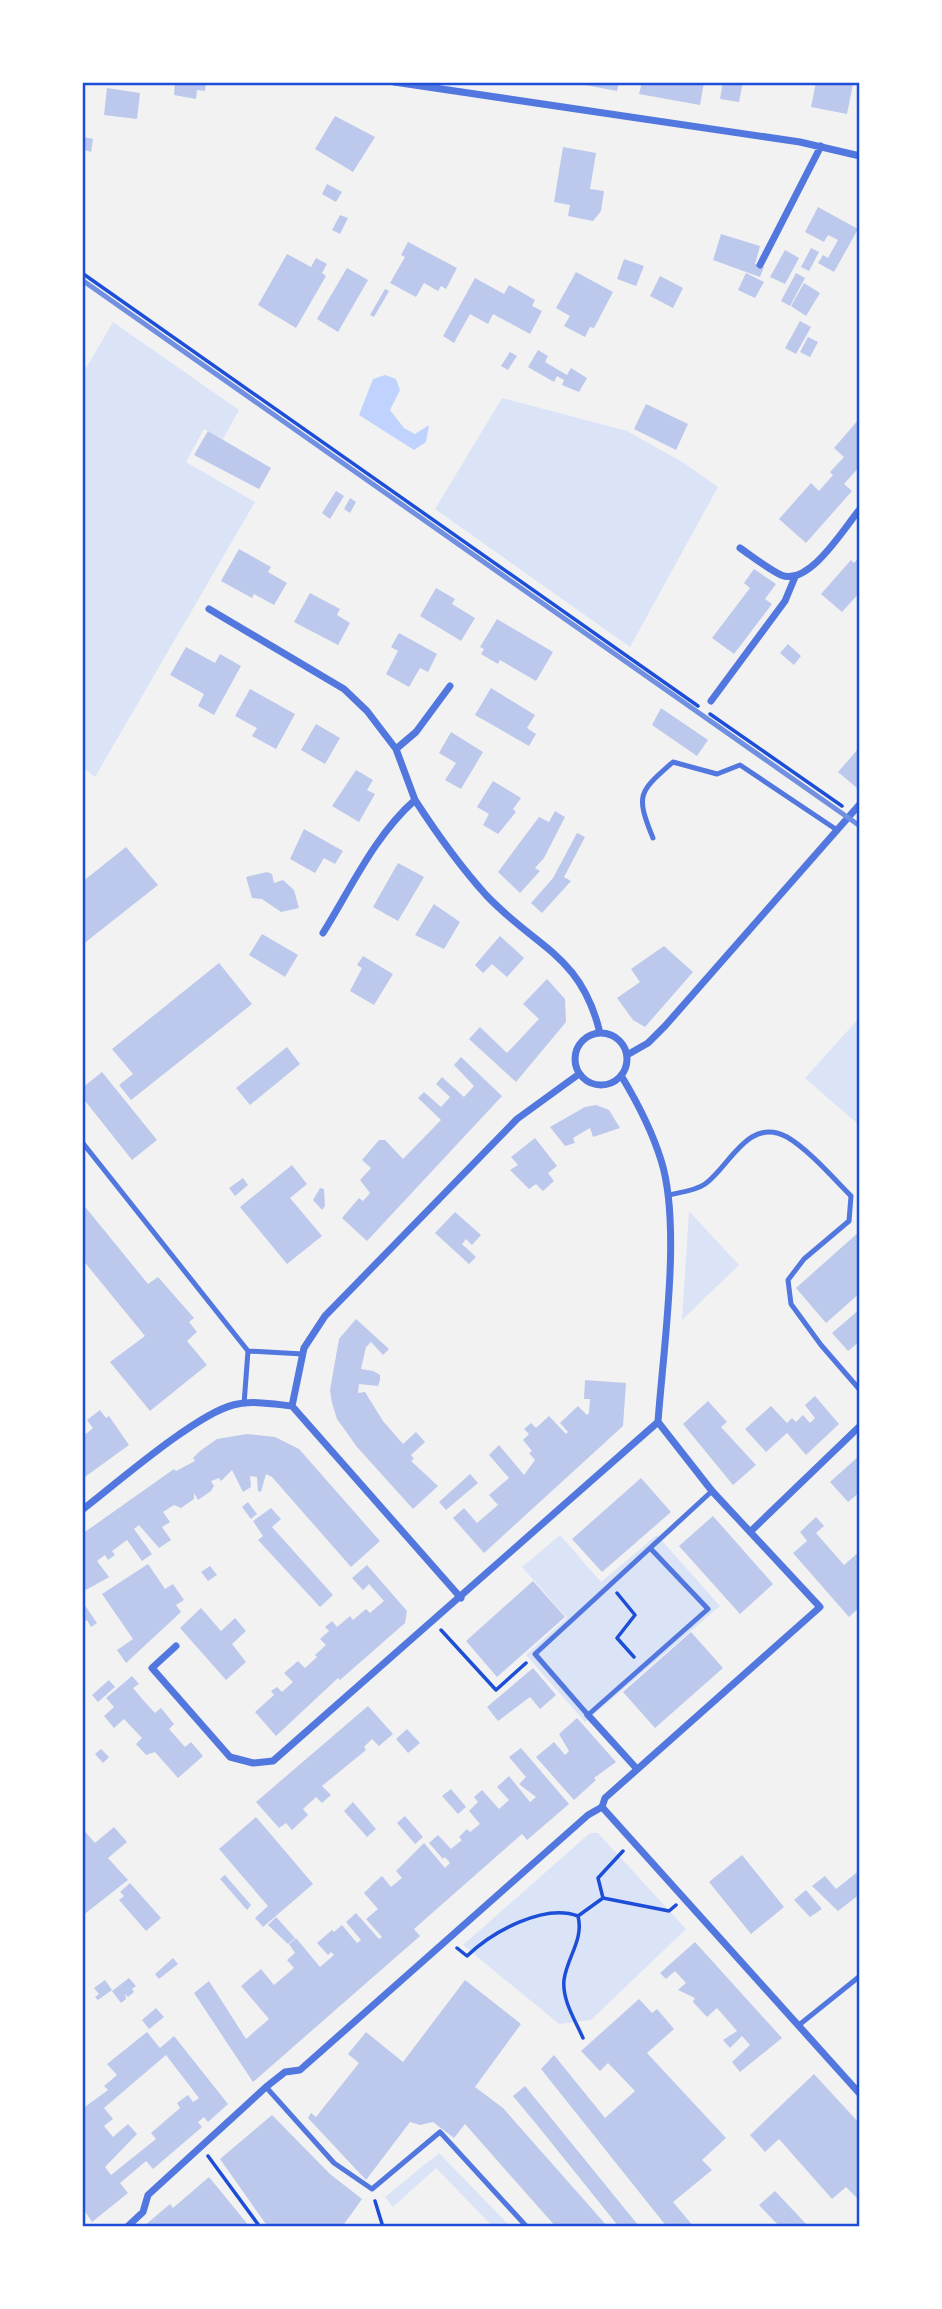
<svg xmlns="http://www.w3.org/2000/svg" width="942" height="2309" font-family="Poppins,sans-serif">
<style>
.green{fill:#dbe4f7}
.water{fill:#bfd3fe}
.building{fill:#bdc9ec;fill-rule:evenodd}
.lines{fill:none;stroke-linecap:round;stroke-linejoin:round}
.path{stroke:#1d4ed8;stroke-width:3.5}
.service{stroke:#5277de;stroke-width:5}
.minor{stroke:#5277de;stroke-width:7}
.rail{stroke:#7290e2;stroke-width:5}
.neatline{fill:none;stroke:#1d4ed8;stroke-width:2.5}
</style>
<rect width="100%" height="100%" fill="#f2f2f2"/>
<path class="green" d="M113,322L239,410L223,439L204,429L186,462L255,502L95,777L82,767V375Z
M502,398L627,431L684,463L718,487L630,647L435,509Z
M860,1017V1126L805,1078Z
M689,1211L739,1265L682,1320Z
M560,1535L601,1582L657,1535L720,1606L585,1722L526,1655L567,1618L522,1567Z
M590,1833H598L686,1929L591,2020L559,2024L463,1945Z
M439,2153L511,2227H493L436,2168L393,2207L385,2197Z"/>
<path class="water" d="M385,375L396,379L400,390L390,410L404,428L415,434L429,425L426,442L414,450L359,415L373,379Z"/>
<path class="building" d="M175,82H206L205,91L197,90L196,99L174,95Z
M585,82H619L617,91L585,85Z
M642,82H704L700,105L639,94Z
M723,82H743L739,102L720,99Z
M816,82L853,84L847,114L811,107Z
M107,88L140,93L137,119L104,115Z
M335,116L375,137L353,172L315,149Z
M84,137L93,139L91,152L82,149Z
M563,147L596,153L590,189L604,191L601,211L593,221L568,216L570,205L554,202Z
M327,184L342,192L336,202L322,194Z
M818,207L858,229L834,272L818,263L823,255L828,258L838,240L828,235L824,242L805,232Z
M340,215L348,218L340,234L332,230Z
M721,234L760,246L755,264L764,267L760,277L713,260Z
M408,242L457,268L446,289L441,286L438,291L424,283L416,297L390,283L405,257L401,255Z
M811,248L819,252L809,271L801,267Z
M785,250L799,258L785,284L770,277Z
M287,254L311,267L316,258L327,264L322,273L326,276L296,328L258,305Z
M624,259L644,266L636,286L617,279Z
M347,268L368,280L338,332L317,319Z
M576,272L613,292L594,328L590,327L585,337L564,326L570,316L556,308Z
M746,273L764,282L755,298L738,290Z
M796,273L805,278L790,306L781,301Z
M660,276L683,288L673,308L650,296Z
M475,278L504,294L509,285L535,300L532,306L542,311L530,334L493,314L488,324L470,314L454,343L443,336Z
M804,283L820,293L806,316L791,306Z
M385,289L389,291L374,317L370,315Z
M800,321L811,327L796,354L785,348Z
M808,337L818,342L810,357L800,352Z
M538,350L548,356L545,362L567,375L571,368L587,378L579,392L562,385L564,380L557,376L554,382L528,367Z
M510,352L517,356L508,370L501,366Z
M646,404L688,424L676,450L634,429Z
M860,418V466L844,484L852,491L806,543L779,519L811,483L819,491L833,475L830,472L844,457L834,448Z
M208,431L271,468L259,489L194,455Z
M336,491L344,496L330,519L322,513Z
M350,498L356,502L350,513L344,509Z
M239,549L271,567L268,572L287,583L274,605L254,594L252,598L221,581Z
M860,556V592L842,612L821,594L851,560L854,563Z
M754,569L776,584L765,599L772,604L734,654L712,638L750,588L744,583Z
M436,588L455,599L452,604L475,618L461,641L420,616Z
M310,593L340,609L337,615L350,623L338,645L294,622Z
M497,619L553,652L536,681L500,660L498,664L481,654L484,649L480,647Z
M399,633L437,654L428,672L420,668L409,687L386,674L398,651L391,647Z
M788,644L801,656L794,665L780,653Z
M186,647L215,663L220,654L241,666L214,715L198,706L204,694L170,675Z
M491,688L535,715L527,728L536,734L529,746L475,715Z
M250,689L295,714L276,749L252,736L257,728L235,716Z
M661,708L708,740L697,756L652,725Z
M316,724L340,738L325,764L301,750Z
M451,732L483,752L461,789L445,780L456,763L439,753Z
M860,747V785L857,788L838,772Z
M356,770L373,780L367,790L375,794L359,822L332,806Z
M493,781L521,798L513,809L516,812L498,834L483,825L489,814L477,807Z
M555,811L565,817L544,858L535,868L540,871L520,893L498,872L539,817L549,822Z
M304,829L343,851L335,864L324,858L315,873L290,859Z
M577,833L585,837L564,877L571,881L542,913L531,903L553,878Z
M126,847L158,885L82,945V882Z
M398,863L424,877L398,921L373,907Z
M267,872L272,874L274,883L283,880L294,890L299,908L281,912L262,899L252,898L246,877Z
M434,904L460,922L444,949L415,935Z
M262,934L298,955L285,977L249,955Z
M500,936L524,958L507,977L492,964L483,973L475,965Z
M664,946L693,972L645,1027L633,1020L617,998L640,982L631,969Z
M363,956L393,974L374,1005L350,991L362,968L357,965Z
M219,963L252,1004L131,1100L119,1085L133,1074L112,1049Z
M547,979L565,999L566,1022L516,1082L469,1039L480,1027L507,1053L539,1019L523,1004Z
M287,1047L300,1064L250,1105L236,1088Z
M461,1057L502,1096L367,1241L342,1218L359,1198L363,1201L370,1193L360,1180L371,1168L362,1160L379,1140H385L403,1159L441,1120L418,1098L424,1092L441,1107L450,1097L436,1084L442,1077L464,1097L474,1086L454,1065Z
M102,1072L157,1140L132,1160L82,1097V1088Z
M596,1105L609,1110L620,1128L593,1137L590,1128L573,1138L575,1143L565,1146L550,1127L585,1107Z
M535,1138L557,1166L548,1173L554,1181L543,1191L536,1184L529,1189L510,1170L518,1165L511,1157Z
M292,1165L307,1184L290,1198L322,1236L287,1264L240,1207Z
M243,1178L248,1185L235,1196L229,1188Z
M320,1188L324,1189L325,1206L322,1210L313,1200Z
M82,1203L148,1284L158,1277L194,1318L189,1322L197,1332L187,1341L207,1365L150,1411L110,1362L145,1336L82,1259Z
M455,1212L481,1235L472,1245L466,1239L462,1244L476,1257L469,1264L435,1233Z
M860,1231V1293L826,1323L796,1288Z
M860,1309V1341L848,1351L832,1333Z
M356,1319L389,1349L383,1355L371,1342L366,1347L361,1369L373,1371L380,1375V1380L378,1386L359,1384L358,1393L365,1392L383,1421L403,1444L416,1432L425,1442L411,1455L414,1459L411,1461L438,1486L413,1509L357,1447L337,1419L332,1403L330,1390L339,1339Z
M585,1380L626,1383L623,1426L484,1553L453,1518L464,1508L477,1523L498,1505L489,1495L509,1478L489,1455L499,1445L524,1475L535,1460L529,1453L532,1451L523,1440L529,1434L524,1429L531,1423L536,1428L549,1416L566,1434L568,1432L560,1423L578,1406L587,1415L589,1413L590,1399H584Z
M815,1396L839,1424L806,1455L787,1433L766,1452L745,1429L771,1406L787,1423L792,1418L796,1422L803,1415L810,1423L815,1418L805,1405Z
M708,1401L727,1422L721,1427L756,1465L733,1485L683,1424Z
M100,1410L106,1418L109,1416L129,1445L82,1479V1428L86,1434L93,1428L87,1420Z
M247,1434L275,1437L299,1449L380,1541L351,1567L272,1477L266,1474L261,1492L258,1491L257,1477L250,1476L251,1487L243,1492L232,1470L221,1481L219,1478L211,1481L214,1486L211,1491L198,1500L194,1493V1499L181,1508L174,1505L163,1512L170,1522L162,1527L171,1540L159,1548L139,1525L134,1529L152,1554L142,1561L127,1540L112,1551L115,1555L108,1560L105,1555L97,1561L109,1577L86,1590L82,1585V1534L174,1469L176,1471L195,1461L193,1458L200,1451L217,1439Z
M860,1455V1492L848,1502L830,1482Z
M470,1474L478,1483L446,1510L439,1502Z
M641,1478L671,1512L602,1572L572,1539Z
M248,1502L257,1514L251,1519L242,1507Z
M271,1508L281,1519L272,1527L333,1595L320,1607L258,1540L263,1536L253,1521Z
M713,1516L773,1584L740,1614L679,1546Z
M816,1517L824,1526L816,1533L844,1565L860,1551V1607L849,1617L793,1553L807,1541L800,1532Z
M148,1564L165,1589L173,1584L184,1600L176,1605L181,1612L126,1663L117,1650L133,1639L102,1594Z
M367,1565L407,1611L405,1623L340,1680L338,1678L276,1736L255,1712L274,1695L271,1691L277,1687L282,1692L293,1682L284,1673L298,1661L305,1668L317,1657L315,1655L326,1645L320,1639L329,1631L325,1627L332,1621L337,1627L350,1616L353,1620L366,1609L370,1613L384,1601L369,1584L363,1590L352,1578Z
M210,1566L217,1575L208,1581L201,1572Z
M533,1581L565,1617L497,1677L466,1641Z
M82,1601L97,1623L91,1627L87,1620L82,1624Z
M201,1608L221,1631L235,1618L246,1631L232,1644L246,1662L226,1680L180,1628Z
M691,1632L723,1668L655,1728L623,1692Z
M533,1668L556,1695L540,1709L530,1697L498,1721L487,1707Z
M132,1676L139,1684L133,1688L144,1701L155,1713L161,1708L174,1724L169,1729L185,1747L191,1742L203,1756L178,1778L155,1752L146,1755L136,1744L142,1738L124,1719L114,1728L104,1716L114,1707L106,1698Z
M109,1680L115,1687L98,1702L92,1695Z
M368,1706L393,1734L379,1746L372,1739L364,1747L366,1750L322,1786L331,1795L322,1803L316,1797L303,1809L308,1815L292,1830L286,1823L279,1828L256,1802Z
M577,1718L616,1762L594,1778L596,1780L574,1800L536,1757L554,1742L565,1755L569,1751L559,1734Z
M407,1729L420,1743L408,1753L396,1739Z
M521,1748L569,1804L527,1840L522,1834L414,1929L420,1936L253,2082L194,1993L209,1981L246,2039L269,2019L241,1986L261,1969L274,1985L294,1968L287,1960L295,1953L289,1944L296,1938L320,1967L334,1955L331,1952L328,1955L317,1943L332,1930L334,1932L342,1925L357,1943L361,1940L346,1922L356,1913L379,1939L382,1937L366,1919L378,1909L364,1893L374,1883L382,1876L391,1887L402,1878L396,1871L424,1843L445,1868L450,1863L445,1857L443,1859L429,1843L438,1835L451,1849L462,1840L459,1837L467,1829L470,1832L480,1824L469,1811L478,1802L474,1797L482,1790L499,1809L509,1800L497,1787L509,1776L530,1802L536,1797L519,1784L526,1777L509,1757Z
M101,1749L109,1757L103,1763L95,1754Z
M451,1789L466,1807L458,1814L442,1796Z
M353,1802L376,1829L367,1837L344,1811Z
M405,1816L423,1837L415,1844L397,1823Z
M256,1817L313,1884L263,1927L255,1918L268,1906L219,1849Z
M114,1827L127,1842L108,1858L128,1880L82,1916V1828L95,1843Z
M742,1855L784,1907L751,1934L709,1882Z
M860,1870V1894L838,1911L812,1886L825,1876L836,1889Z
M225,1875L251,1905L247,1910L220,1879Z
M130,1883L161,1918L146,1931L119,1900L124,1896L120,1892Z
M806,1890L822,1909L810,1917L794,1900Z
M276,1917L295,1938L288,1944L268,1925Z
M695,1942L782,2038L740,2072L732,2062L750,2045L742,2036L730,2048L723,2040L737,2031L717,2008L707,2017L693,2002L695,1998L678,1990L686,1983L675,1971L666,1979L660,1973Z
M173,1958L178,1964L159,1979L155,1974Z
M129,1978L136,1986L132,1989L134,1992L128,1997L125,1994L126,1999L121,2003L112,1991Z
M105,1980L112,1990L98,2000L95,1997L99,1994L94,1988Z
M465,1980L521,2024L475,2087L503,2108L608,2227H556L465,2124L454,2138L433,2122L420,2125L410,2122L366,2180L308,2118L311,2113L316,2117L359,2063L348,2054L366,2032L403,2062Z
M639,1999L652,2013L657,2009L674,2029L647,2053L726,2138L702,2160L712,2170L673,2202L694,2227H667L541,2069L554,2055L605,2118L635,2091L608,2063L600,2071L581,2051Z
M156,2008L164,2017L149,2029L142,2020Z
M147,2032L160,2048L174,2036L228,2104L208,2122L204,2117L198,2122L202,2127L153,2169L146,2161L120,2183L128,2193L92,2222L82,2207V2109L108,2090L104,2086L117,2075L107,2064ZM166,2055L199,2098L193,2102L188,2095L177,2103L180,2108L151,2133L156,2139L111,2175L105,2167L137,2134L128,2124L113,2137L104,2126L113,2119L104,2108Z
M814,2074L860,2124V2201L846,2187L832,2199L779,2139L765,2152L750,2135Z
M525,2086L638,2225V2227H619L542,2131L513,2096Z
M272,2115L330,2174L362,2199L342,2227H268L220,2159Z
M209,2177L250,2227H143L170,2204L173,2208Z
M775,2191L809,2227H780L759,2205Z"/>
<g class="lines">
<path class="path" d="M82,273L698,706
M710,714L842,806
M617,1593L635,1615L617,1638L634,1657
M441,1630L496,1690L526,1663
M603,1898L598,1878L623,1851
M578,1916C584,1940 567,1957 564,1980C562,2000 575,2020 583,2038
M457,1948L467,1956C492,1932 544,1903 578,1916L603,1898L669,1911L676,1905
M208,2156L260,2227
M375,2201L383,2227"/>
<path class="service" d="M653,838C635,794 639,792 673,762L717,774L740,765L837,830
M82,1142L248,1351L244,1404
M669,1195C681,1192 695,1191 705,1184C730,1166 748,1116 787,1137C808,1149 834,1179 851,1196L849,1221L804,1259L788,1280L791,1304L821,1345L860,1390
M248,1351L303,1354
M651,1549L708,1609L588,1715L535,1654L712,1491
M799,2025L860,1976
M266,2087L334,2163L372,2189L440,2132L527,2227"/>
<path class="minor" d="M394,82L800,142L860,156
M760,265L821,146
M740,548C753,557 767,568 781,575C809,587 844,528 860,509
M209,609L344,689L367,711L396,749
M711,701L785,601L795,577
M415,800L396,749L416,732L450,686
M323,933C351,888 375,835 415,800C437,834 459,865 486,895C536,948 581,954 600,1033
M575 1059a26 26 0 1 1 52 0a26 26 0 1 1-52 0Z
M627,1055L648,1043L665,1026L860,804
M622,1077C637,1102 652,1131 661,1160C682,1226 663,1350 658,1422
M292,1406L304,1348L325,1316L517,1119L579,1074
M292,1406L461,1598
M82,1510C117,1483 195,1415 233,1405C252,1400 273,1404 292,1406
M750,1532L860,1426
M176,1646L152,1668L230,1757L253,1763L273,1761L658,1422
M588,1715L637,1769
M602,1807L605,1798L820,1607L712,1491L658,1422
M602,1807L860,2094
M127,2227L143,2212L148,2195L266,2087L285,2072L300,2070L588,1815L602,1807"/>
<path class="rail" d="M82,280L860,826"/>
</g>
<rect width="942" height="2309" fill="none" stroke="#ffffff" stroke-width="168"/>
<rect x="84" y="84" width="774" height="2141" class="neatline"/>
</svg>
